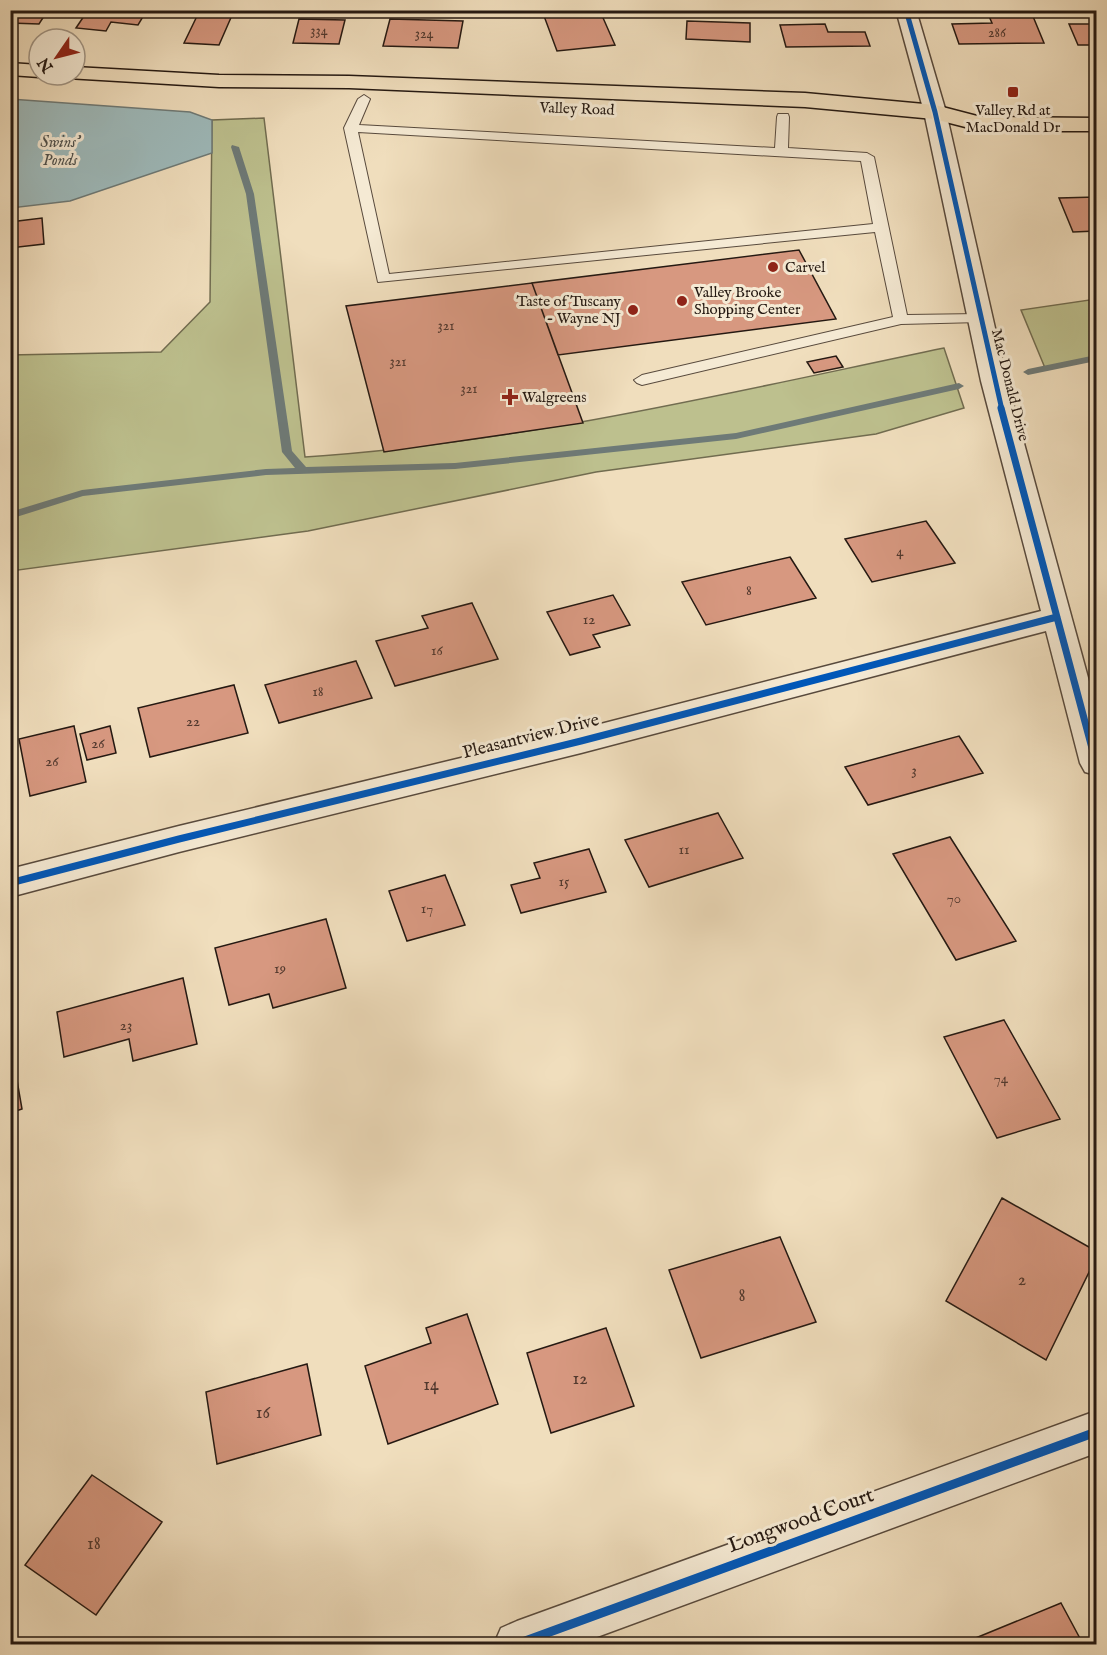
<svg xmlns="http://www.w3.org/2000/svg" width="1107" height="1655" font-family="'IM FELL English',serif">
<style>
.green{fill:#bdc08e;stroke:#716c50;stroke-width:1.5}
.water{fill:#9ebabb;stroke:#6e7a77;stroke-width:1.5}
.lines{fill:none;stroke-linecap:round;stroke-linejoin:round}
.stream{fill:#6e7a77;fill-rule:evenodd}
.building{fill:#d79880;stroke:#251912;stroke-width:1.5}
.service-casing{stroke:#584a3d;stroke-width:2}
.minor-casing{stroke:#584a3d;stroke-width:3}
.primary-casing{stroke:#251912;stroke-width:3}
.service{fill:#f5ead4;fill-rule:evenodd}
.minor{fill:#f5ead4;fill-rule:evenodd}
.primary{fill:#f0debd;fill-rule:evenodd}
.cycleway-far2-casing{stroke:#f5ead4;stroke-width:8}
.cycleway-far1-casing{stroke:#f5ead4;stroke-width:10}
.cycleway-casing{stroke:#f5ead4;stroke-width:13}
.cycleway-far2{stroke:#0057b8;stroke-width:5}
.cycleway-far1{stroke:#0057b8;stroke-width:7}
.cycleway{stroke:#0057b8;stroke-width:9}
.poi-dot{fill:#8f2418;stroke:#f5ead4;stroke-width:2}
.labels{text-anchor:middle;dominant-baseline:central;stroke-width:6;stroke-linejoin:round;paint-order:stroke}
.far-number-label{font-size:14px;fill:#52392e}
.far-street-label{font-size:15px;fill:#251912;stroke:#f5ead4}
.far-poi-label{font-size:15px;fill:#251912;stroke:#f5ead4;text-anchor:start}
.number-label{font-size:15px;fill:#52392e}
.far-water-label{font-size:16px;font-style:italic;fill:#4f514d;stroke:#f5ead4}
.street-label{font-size:18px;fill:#251912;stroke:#f5ead4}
.near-number-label{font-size:18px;fill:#52392e}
.near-street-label{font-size:21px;fill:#251912;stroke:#f5ead4}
</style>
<rect width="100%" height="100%" fill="#f0debd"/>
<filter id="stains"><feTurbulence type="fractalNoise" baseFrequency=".00333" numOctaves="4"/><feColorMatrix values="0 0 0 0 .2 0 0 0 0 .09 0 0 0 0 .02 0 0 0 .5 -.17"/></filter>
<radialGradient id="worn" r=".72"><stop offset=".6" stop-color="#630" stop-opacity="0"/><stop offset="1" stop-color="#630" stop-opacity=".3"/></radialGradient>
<path class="green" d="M264,118L305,457C521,443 732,392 944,348L964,408L876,434L596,472L308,531L11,571L10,355L161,352L210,302L212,120Z
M1096,299V358L1045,368L1021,310Z"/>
<path class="water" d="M10,99L190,112L212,120V153L70,201L11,208Z"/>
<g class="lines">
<path class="stream" d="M232,145L239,147L254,194L292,451L306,467L455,463L736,433L959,383L964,386L959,389L736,439L455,469L266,475L83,496L10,519V512L82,490L266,469L295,468L282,452L246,194L231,147Z
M1096,355V361L1028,375L1023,372L1028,369Z"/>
</g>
<path class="building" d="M10,10H48L39,24L10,23Z
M88,10H147L138,25L111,22L106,31L76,28Z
M600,11L615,45L557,51L544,16Z
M199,12L233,13L219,45L184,43Z
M988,14H1032L1044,43L959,44L952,24L992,23Z
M299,19L345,20L339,44L293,43Z
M390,19L463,21L458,48L383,46Z
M687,21L750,23V42L686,39Z
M825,24L828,32H865L870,46L786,47L780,25Z
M1069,24H1096V45H1078Z
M1096,197V231L1073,232L1059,198Z
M42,218L44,244L10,248V222Z
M799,250L836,319L558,355L532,283Z
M532,283L583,423L384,452L346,306Z
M836,356L843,367L814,373L807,362Z
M926,521L955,563L872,582L845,539Z
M790,557L816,598L706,625L682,582Z
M613,595L630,625L593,635L600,647L570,655L547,612Z
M472,603L498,659L395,686L376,641L428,628L422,616Z
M356,661L372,698L279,723L265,685Z
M234,685L248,733L150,757L138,708Z
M74,726L86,782L30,796L19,739Z
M110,726L116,753L87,760L80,734Z
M959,736L983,773L868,805L845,767Z
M718,813L743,858L649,887L625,840Z
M950,837L1016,941L956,960L893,854Z
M589,849L606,892L521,913L511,885L540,878L534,863Z
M445,875L465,925L407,941L389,891Z
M326,919L346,988L273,1008L269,994L229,1005L215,948Z
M183,978L197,1044L133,1061L129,1039L64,1057L57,1012Z
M1004,1020L1060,1119L997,1138L944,1037Z
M10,1040L22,1109L10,1113Z
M1002,1198L1096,1251V1258L1046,1360L946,1301Z
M780,1237L816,1322L701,1358L669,1270Z
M467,1314L498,1404L388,1444L365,1366L431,1343L426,1328Z
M606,1328L634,1406L551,1433L527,1353Z
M307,1364L321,1435L217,1464L206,1392Z
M92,1475L162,1522L96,1615L25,1565Z
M1061,1603L1083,1644H961Z"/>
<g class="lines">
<g class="service-casing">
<path id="service" d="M364,95L370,99L359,125L775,148L777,117L778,114H788L789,117L788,148L867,153L874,157L907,315L980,314L987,318L980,322L901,324L642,385L637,383L634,380L642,375L893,317L875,232L378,282L344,128L358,99ZM358,132L861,161L873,224L389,274Z"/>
</g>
<g class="minor-casing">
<path id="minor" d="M896,10H916L946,112L1007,381L1096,707V775L1085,772L1080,763L1046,631L581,753L179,852L10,897V869L179,826L581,729L1041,611L981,381L924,112Z
M1096,1411V1453L578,1644H494L501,1628L517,1621Z"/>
</g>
<g class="primary-casing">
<path id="primary" d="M10,63L39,65V75H47L39,77L10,75Z
M75,67L219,75L349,76L805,93L935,105L981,117L1096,118V131H981L934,119L805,107L349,88L219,87L67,78L66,75H75Z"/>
</g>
<use href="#service" class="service"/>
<use href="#minor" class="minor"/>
<use href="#primary" class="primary"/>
<g class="cycleway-far2-casing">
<path id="cycleway-far2" d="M906,10L935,112L1002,410"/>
</g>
<g class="cycleway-far1-casing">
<path id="cycleway-far1" d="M1001,408L1096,763
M10,883L179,839L581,741L1057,617"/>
</g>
<g class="cycleway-casing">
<path id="cycleway" d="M517,1644L1096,1432"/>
</g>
<use href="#cycleway-far2" class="cycleway-far2"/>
<use href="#cycleway-far1" class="cycleway-far1"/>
<use href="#cycleway" class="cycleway"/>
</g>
<g class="poi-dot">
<rect x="1007" y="86" width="12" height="12" rx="3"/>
<circle cx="773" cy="267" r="6"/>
<circle cx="682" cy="301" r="6"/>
<circle cx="633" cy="310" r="6"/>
<path d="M507 388h6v6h6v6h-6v6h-6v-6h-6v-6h6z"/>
</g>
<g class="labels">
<g class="far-number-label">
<text x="319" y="31">334</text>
<text x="997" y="33">286</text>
<text x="424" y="34">324</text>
<text x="446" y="326">321</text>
<text x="398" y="362">321</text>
<text x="469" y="389">321</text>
</g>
<g class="far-street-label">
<text transform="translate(577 109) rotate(2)">Valley Road</text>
<text transform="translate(1010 385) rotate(76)">Mac Donald Drive</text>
</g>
<g class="far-poi-label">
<text x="1013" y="110" text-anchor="middle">Valley Rd at<tspan x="1013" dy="17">MacDonald Dr</tspan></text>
<text x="785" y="267">Carvel</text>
<text x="694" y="292">Valley Brooke<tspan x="694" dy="17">Shopping Center</tspan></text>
<text x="621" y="301" text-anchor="end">Taste of Tuscany<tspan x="621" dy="17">- Wayne NJ</tspan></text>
<text x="522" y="397">Walgreens</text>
</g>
<g class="number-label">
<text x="900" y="551">4</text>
<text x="749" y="590">8</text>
<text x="589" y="619">12</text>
<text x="437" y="650">16</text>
<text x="318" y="691">18</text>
<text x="193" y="721">22</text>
<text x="98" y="743">26</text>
<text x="52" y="761">26</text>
<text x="914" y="770">3</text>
<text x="684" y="849">11</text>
<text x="564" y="881">15</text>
<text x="954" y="898">70</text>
<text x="427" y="908">17</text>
<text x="280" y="968">19</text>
<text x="126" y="1025">23</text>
<text x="1001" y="1078">74</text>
</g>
<g class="far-water-label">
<text x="60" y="143">Swins'<tspan x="60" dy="18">Ponds</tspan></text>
</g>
<g class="street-label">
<text transform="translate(531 737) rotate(-14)">Pleasantview Drive</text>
</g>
<g class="near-number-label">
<text x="1022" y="1280">2</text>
<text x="742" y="1296">8</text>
<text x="580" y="1379">12</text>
<text x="431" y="1385">14</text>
<text x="263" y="1413">16</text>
<text x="94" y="1544">18</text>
</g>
<g class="near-street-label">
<text transform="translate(801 1521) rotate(-20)">Longwood Court</text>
</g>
</g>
<rect width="1107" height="1655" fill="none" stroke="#f0debd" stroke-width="36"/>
<rect x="12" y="12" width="1083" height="1631" fill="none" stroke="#251912" stroke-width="3"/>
<rect x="18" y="18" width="1071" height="1619" fill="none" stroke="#251912" stroke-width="1.5"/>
<g transform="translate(57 57) rotate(235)"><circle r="28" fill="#f5ead4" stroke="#a29686" stroke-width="1.5"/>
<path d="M0-4.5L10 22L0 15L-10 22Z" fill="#8f2418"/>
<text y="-9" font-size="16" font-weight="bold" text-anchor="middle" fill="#251912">N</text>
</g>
<rect width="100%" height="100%" filter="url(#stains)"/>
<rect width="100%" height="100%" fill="url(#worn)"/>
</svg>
